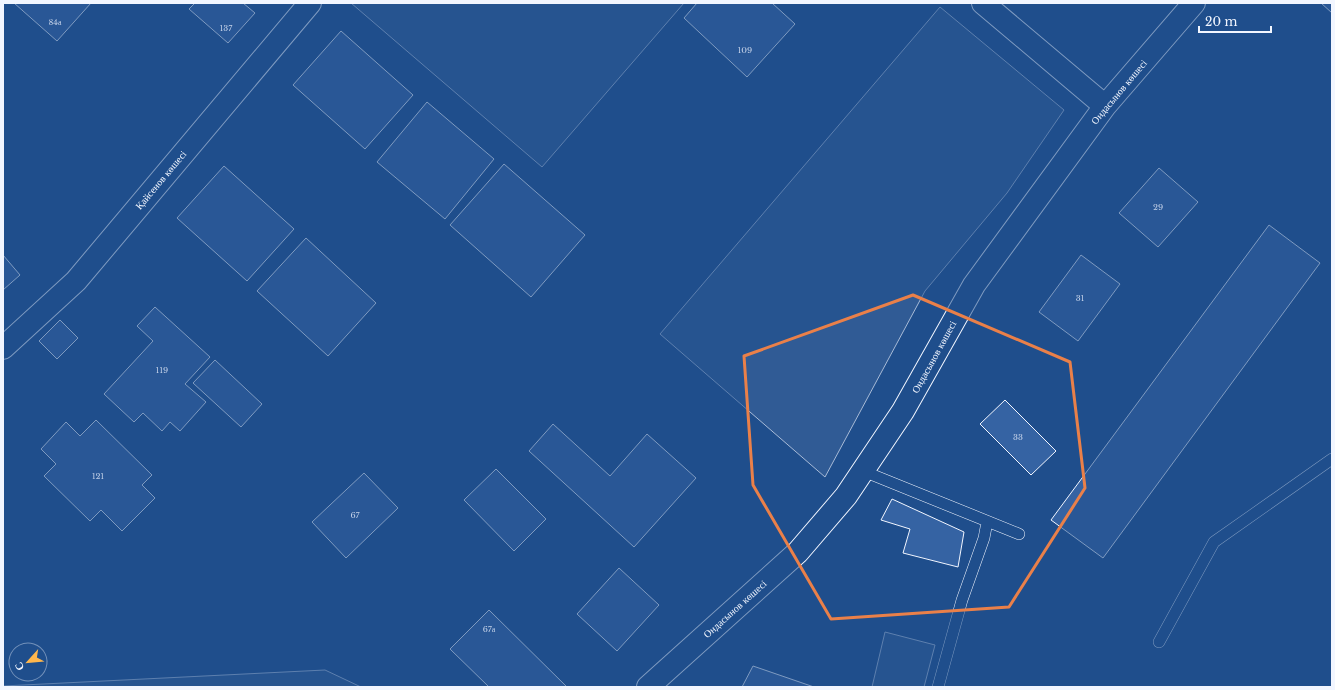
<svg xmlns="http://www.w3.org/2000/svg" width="1335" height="690" font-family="'Libre Baskerville',serif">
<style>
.built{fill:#305b95;stroke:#a8bbd7}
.building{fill:#3563a3;stroke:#f2f6ff}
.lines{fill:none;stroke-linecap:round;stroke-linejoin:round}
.lane-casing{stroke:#f2f6ff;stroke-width:12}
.street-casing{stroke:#f2f6ff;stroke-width:24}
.lane{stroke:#1f4e8c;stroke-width:11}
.street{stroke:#1f4e8c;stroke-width:22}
.marked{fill:none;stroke:#ea8049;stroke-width:3;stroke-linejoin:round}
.labels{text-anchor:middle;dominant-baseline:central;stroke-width:3;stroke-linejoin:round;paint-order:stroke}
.number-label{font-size:8px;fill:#c3d1e8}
.street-label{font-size:10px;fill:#f2f6ff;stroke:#1f4e8c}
</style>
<rect width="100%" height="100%" fill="#1f4e8c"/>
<path class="built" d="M351,3H684L542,167Z
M940,7L1064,110L1007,193L925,291L825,477L660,334Z
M885,632L935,645L924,687H872Z
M325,670L361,687H3V686Z"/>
<path class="building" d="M14,3H91L57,41Z
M195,3H243L255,13L228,43L189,9Z
M697,3H772L795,24L747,77L684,18Z
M1321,3H1332V13Z
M341,31L413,95L365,149L293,85Z
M427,102L494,159L445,219L377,162Z
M504,164L585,235L531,297L450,225Z
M224,166L294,229L247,281L177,218Z
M1159,168L1198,202L1158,247L1119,213Z
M1269,225L1320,263L1103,558L1051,520Z
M306,238L376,303L328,356L257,291Z
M3,255L20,275L3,290Z
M1081,255L1120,284L1078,341L1039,312Z
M155,307L210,357L185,384L206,402L180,431L170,422L162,431L143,413L134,422L104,394L153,341L137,326Z
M60,320L78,338L57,359L39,341Z
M215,360L262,404L241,427L193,383Z
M1005,400L1056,451L1031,475L980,424Z
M96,420L152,475L142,485L155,498L122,531L101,510L90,521L44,476L56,464L41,449L66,422L80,436Z
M553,424L610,476L647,434L696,478L634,547L529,451Z
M496,469L546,519L514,551L464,500Z
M364,473L398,508L346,558L312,522Z
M892,499L964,532L958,567L903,553L910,529L881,520Z
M619,568L659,605L617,651L577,614Z
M489,610L567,687H489L450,649Z
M753,666L814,687H742Z"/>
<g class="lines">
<g class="lane-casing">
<path id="lane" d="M863,471L1019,534
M1159,642L1214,542L1332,459
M938,687L962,600L984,538L987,522"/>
</g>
<g class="street-casing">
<path id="street" d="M983,3L1105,106
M3,348L76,281L310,3
M648,687L798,552L846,496L903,411L974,285L1105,106L1194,3"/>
</g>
<use href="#lane" class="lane"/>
<use href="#street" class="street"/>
</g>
<path d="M0 0H1335V690H0ZM913,295L1070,362L1085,488L1009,607L831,619L753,485L744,356Z" fill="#1f4e8c" fill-opacity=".55" fill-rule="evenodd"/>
<path class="marked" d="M913,295L1070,362L1085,488L1009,607L831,619L753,485L744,356Z"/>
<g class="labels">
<g class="number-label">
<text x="55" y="22">84а</text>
<text x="226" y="28">137</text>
<text x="745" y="50">109</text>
<text x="1158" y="207">29</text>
<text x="1080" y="298">31</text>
<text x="162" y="370">119</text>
<text x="1018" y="437">33</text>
<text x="98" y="476">121</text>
<text x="355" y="515">67</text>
<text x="489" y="629">67а</text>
</g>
<g class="street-label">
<text transform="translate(1119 92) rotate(-50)">Ондасынов көшесі</text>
<text transform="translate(161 180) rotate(-50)">Қайсенов көшесі</text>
<text transform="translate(934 357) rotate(-61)">Ондасынов көшесі</text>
<text transform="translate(735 609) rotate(-42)">Ондасынов көшесі</text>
</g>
</g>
<rect width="1335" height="690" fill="none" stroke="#f2f6ff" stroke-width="8"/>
<g transform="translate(28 662) rotate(243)"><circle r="19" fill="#1f4e8c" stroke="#7391ba"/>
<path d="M0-3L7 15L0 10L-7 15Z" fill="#ffb74d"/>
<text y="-6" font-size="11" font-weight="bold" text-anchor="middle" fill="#f2f6ff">С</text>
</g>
<path d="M1199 26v6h72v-6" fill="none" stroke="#f2f6ff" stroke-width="2"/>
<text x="1205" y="26" font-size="12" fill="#f2f6ff" stroke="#1f4e8c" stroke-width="3" paint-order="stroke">20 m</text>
</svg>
